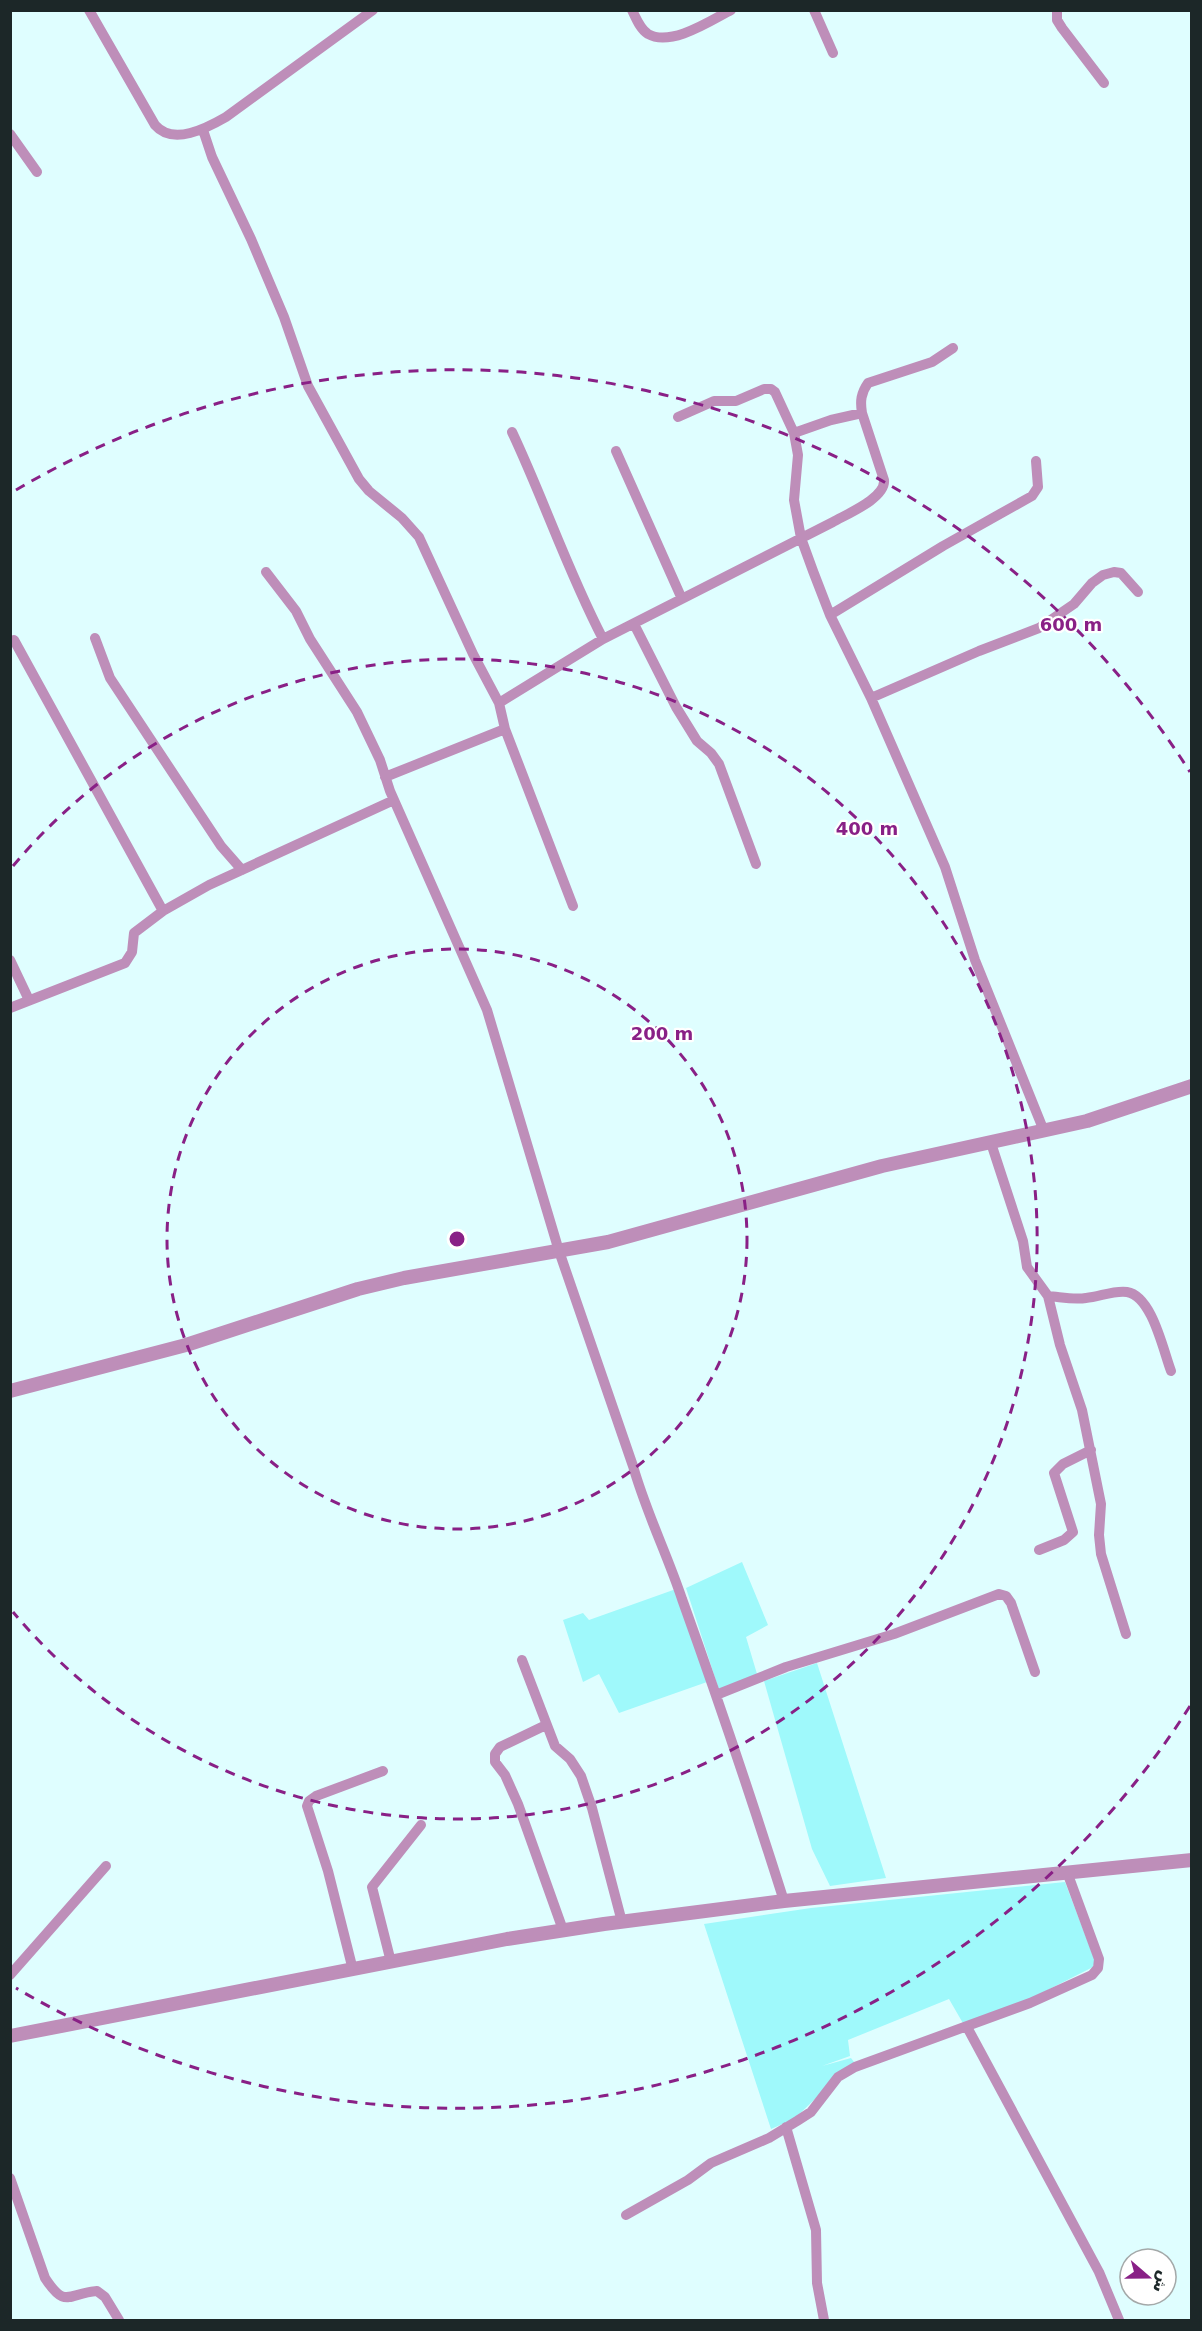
<svg xmlns="http://www.w3.org/2000/svg" width="1202" height="2331" font-family="'DejaVu Sans','Noto Sans Arabic',sans-serif">
<style>
.green{fill:#9ff9fb}
.lines{fill:none;stroke-linecap:round;stroke-linejoin:round}
.minor{stroke:#be8eb9;stroke-width:10}
.tertiary{stroke:#be8eb9;stroke-width:14}
.ring{fill:none;stroke:#892086;stroke-width:3;stroke-dasharray:10 8}
.centre{fill:#892086;stroke:#fff;stroke-width:3}
.ring-label{font-size:18px;text-anchor:middle;font-weight:bold;fill:#892086;stroke:#fff;stroke-width:4.5;stroke-linejoin:round;paint-order:stroke}
</style>
<rect width="100%" height="100%" fill="#dffeff"/>
<path class="green" d="M742,1562L768,1625L746,1637L757,1674L719,1690L686,1588Z
M676,1589L707,1682L619,1713L599,1674L583,1682L563,1620L583,1613L589,1620Z
M817,1663L886,1878L830,1886L812,1849L764,1681Z
M1065,1882L1095,1961L1093,1967L1016,2006L964,2025L949,1999L848,2040L850,2056L822,2066L851,2058L854,2062L794,2119L771,2129L704,1924L811,1908Z"/>
<g class="lines">
<path class="minor" d="M89,10L155,125C173,146 207,128 226,117L373,10
M632,10C636,18 640,29 648,34C671,47 710,21 731,10
M814,10L833,53
M1057,10V20L1062,28L1104,83
M203,130L212,157L251,239L284,317L308,386L359,479L369,491L402,518L419,537L473,654L499,703
M10,134L37,172
M862,413L831,420L794,433L798,455L794,500L801,538L813,571L830,615L871,698L945,867L975,960L1044,1131
M678,417L714,401H736L764,389H771L775,392L794,433
M512,432C544,500 568,572 603,639
M616,451L682,599
M266,572L296,611L310,639L357,712L380,760L390,791L487,1010L559,1251L633,1466C646,1512 667,1554 682,1599C718,1699 752,1800 784,1901
M830,615L943,546L1032,496L1038,487L1036,461
M634,624L676,707L697,741L711,753L719,764L756,864
M95,638L110,678L221,846L242,870
M14,640L163,911
M871,698L979,651L1039,628L1074,604L1092,583L1103,575L1114,572L1121,573L1138,592
M505,729L573,906
M385,777L505,729L499,703L603,639L833,522C847,514 886,498 884,480L862,413C860,401 861,393 868,383L932,362L953,348
M10,960L29,1000
M10,1008L125,963L132,952L134,933L163,911L209,885L394,800
M991,1143L1023,1241L1027,1267L1048,1296L1060,1345L1082,1410L1101,1504L1099,1535L1101,1554L1126,1634
M1048,1296C1061,1297 1073,1300 1086,1298C1099,1297 1114,1290 1127,1292C1152,1296 1163,1350 1171,1371
M1039,1550L1064,1540L1073,1532L1054,1473L1063,1464L1091,1450
M522,1660L555,1746L570,1759L581,1776L592,1808L622,1922
M716,1695L786,1667L894,1634L999,1594L1006,1596L1011,1603L1035,1672
M546,1725L500,1747L495,1754V1762L505,1775L518,1804L563,1930
M391,1962L372,1887L421,1825
M353,1970L328,1871L307,1806L309,1801L316,1796L383,1771
M10,1975L106,1866
M967,2027L1099,2272L1119,2320
M786,2127L816,2230L817,2283L824,2320
M10,2178L45,2278C66,2310 68,2293 97,2291L105,2297L119,2320
M626,2215L688,2180L711,2163L769,2138L797,2121L811,2112L838,2077L855,2067L1030,2003L1092,1975L1098,1968L1099,1959L1067,1872"/>
<path class="tertiary" d="M10,1391L186,1345L358,1289L404,1278L608,1242L882,1166L1087,1121L1192,1086
M10,2036L507,1939L604,1924L784,1901L1192,1860"/>
</g>
<g class="ring">
<circle cx="457" cy="1239" r="290"/>
<path d="M13 866A580 580 0 1 1 13 1612"/>
<path d="M1190 1706A869 869 0 0 1 16 1988M16 490A869 869 0 0 1 1190 772"/>
</g>
<circle cx="457" cy="1239" r="9" class="centre"/>
<g class="ring-label">
<text x="1071" y="631">600 m</text>
<text x="867" y="835">400 m</text>
<text x="662" y="1040">200 m</text>
</g>
<rect width="1202" height="2331" fill="none" stroke="#1c2728" stroke-width="24"/>
<g transform="translate(1148 2277) rotate(110)"><circle r="28" fill="#ffffff" stroke="#a4a9a9" stroke-width="1.5"/>
<path d="M0-4.5L10 22L0 15L-10 22Z" fill="#892086"/>
<text y="-9" font-size="16" font-weight="bold" text-anchor="middle" fill="#1c2728">ش</text>
</g>
</svg>
